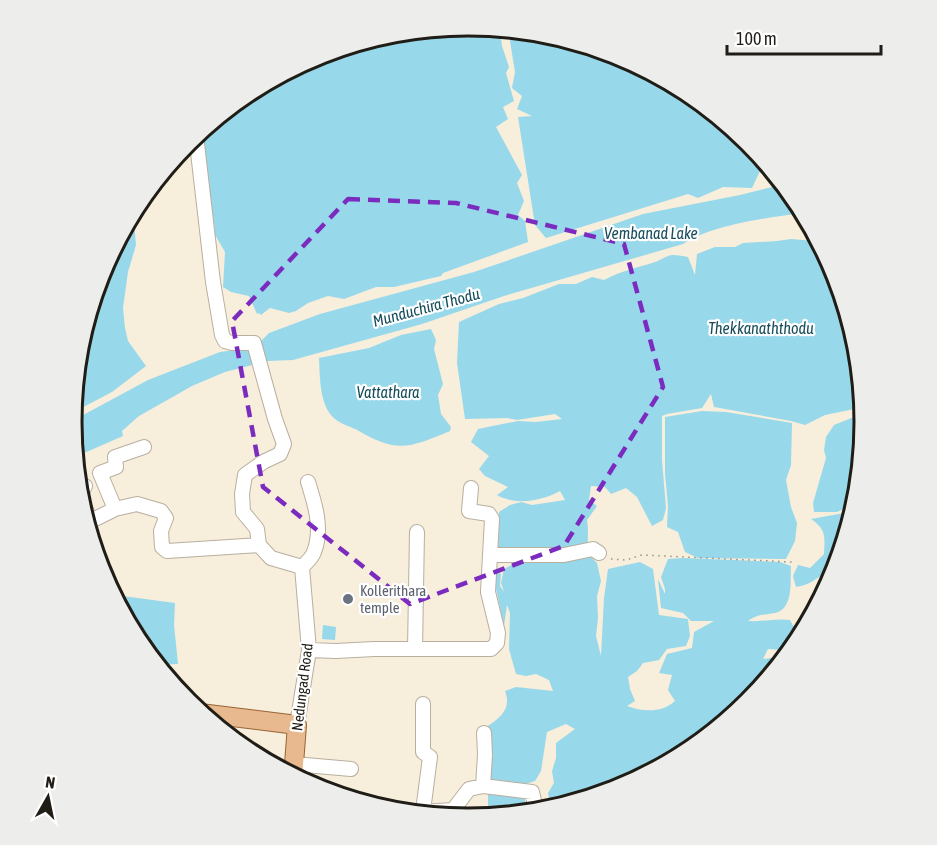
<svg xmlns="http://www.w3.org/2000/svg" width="937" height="845" font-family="'Asap Condensed',sans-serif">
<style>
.water{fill:#98d8eb}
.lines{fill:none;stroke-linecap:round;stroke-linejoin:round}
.minor-casing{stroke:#b8af9f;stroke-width:16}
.major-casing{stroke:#986433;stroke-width:20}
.path{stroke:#999285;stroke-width:1.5;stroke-dasharray:1.5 4.5;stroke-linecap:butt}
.minor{stroke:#fff;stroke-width:14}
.major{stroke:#e8b98e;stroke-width:18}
.marked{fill:none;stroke:#7b2cbf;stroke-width:4.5;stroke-dasharray:12 8;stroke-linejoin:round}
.worship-dot{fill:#6b7280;stroke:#fff;stroke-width:2}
.labels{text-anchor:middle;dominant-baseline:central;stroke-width:4.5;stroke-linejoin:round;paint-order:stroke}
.worship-label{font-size:15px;fill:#5b616d;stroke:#fff;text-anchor:start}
.street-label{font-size:15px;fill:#201d16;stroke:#fff}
.water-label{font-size:16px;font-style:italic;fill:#174d5b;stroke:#fff}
.rim{fill:none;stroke:#201d16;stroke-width:3}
</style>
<rect width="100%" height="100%" fill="#f7eedc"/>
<path class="water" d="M469,26L500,29L502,46L509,67L506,73L514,101L503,107L508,119L496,127L522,175L517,183L524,201L518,215L525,221L528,242L443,273L441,276L394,287H376L344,299L328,296L308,303L296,311L289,313L270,308L261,315L259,313L257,314L249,296L231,292L223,287L225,252L214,233L215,229L208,181L197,134L248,92L317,56L391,33Z
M508,29L546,33L621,56L689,93L749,142L772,169L760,171L752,188L723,187L698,198L688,194L546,238L535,225L518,117L532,116L517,109L522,96L512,88L515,72Z
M784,184L799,202L804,213C770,217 711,225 683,244L504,296L422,324L293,360L268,361L225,372L192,386L139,416L122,431L123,436L75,457L72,421L148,380L220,352L250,348L260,342L269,333L320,314L474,272L643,214L740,195Z
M133,211L136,245L128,272L123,308L125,328L128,341L146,366L112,392L72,413L79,345L102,270Z
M791,239L815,241L836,292V272L858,345L864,407L825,415L805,425L791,421L714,407L711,394L702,408L667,414L662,416V460L666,508L663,520L652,526L637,497L626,488L611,494L605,487L591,486L589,500L597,506L587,520C589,532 587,542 588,554L597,563L601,581L597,596L598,618L596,636L601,656L604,598L608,569L640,562L653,569L659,615L688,619L690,636L686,646L667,649L659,660L643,663L637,671L628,677L630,689L635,701L627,706C643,712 662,713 675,701L668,690L672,675L659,673L667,654L692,648L694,632L714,621H691L683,613L661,608L658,579L665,594V589L661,577L668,559L683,558L780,562L791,566C790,581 794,609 775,613C764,615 757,614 748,621C762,622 776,618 790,620L796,631L794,643L783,650L768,649L763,659L788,656L749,703L689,753L620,789L543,812L542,810L550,802L548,793L554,783L552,771L556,758V743L575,729L566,724L547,732L541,771L535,781L522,785L493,784L487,772L486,727C500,718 512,709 505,691L516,687L553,691L549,680L536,674L526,676L516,674L509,649L510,613L507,605L504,626L492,570L501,574L500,586L504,592L501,583L504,569L519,561L539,562L558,560L498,554L499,512L510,505L521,502L532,505L565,500L560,491C541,501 516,506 497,495L508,487L485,476L479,469L489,456L471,442L478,429L518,421L536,422L562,419L555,414L517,420L507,418L465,419L457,363L459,322L499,304L523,298L559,284H576L592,277L604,280C620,271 637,268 655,262C661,260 667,255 673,255C678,255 683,256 688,257L695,275L697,254L715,247H735L743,243L777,241Z
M431,329L436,340L434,349L443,384L438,395L441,414L451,427L450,431C411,447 398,454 359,431C352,427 341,424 335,419C319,406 320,376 319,358L369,348L401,335Z
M702,411L726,412L792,423L791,465L786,480L791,507L797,523L795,541L786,559L698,558L685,552L678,532L667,527L668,506L665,474V417Z
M864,413L865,423L856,506L846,508L837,512H814L813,503L826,458L824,450L826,437L834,425Z
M855,511L836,572C816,573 817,584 796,587L793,576L798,565L810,568L824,554C825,536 826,529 811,519Z
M96,555L105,579L115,595L175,603L174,625L178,664L156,665C130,633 108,594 96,555Z
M323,625L336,627L335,640L322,639Z
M488,791L524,796L528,814L468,819L436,816H475L488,810Z"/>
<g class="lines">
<g class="minor-casing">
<path id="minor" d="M196,135L213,282L222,335L225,341L232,343H254L275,419L284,444L280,454L263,462L245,475L242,494L243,512L257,529L259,545L271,558L302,567L309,650L297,725
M85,486L80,497L91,521L115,509L137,504L161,511L166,518L161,531L162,547L167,551L259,545
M115,509L100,473L116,467L115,457L144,447
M491,555H564L593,549L599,553
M302,567C306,563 312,558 314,552C323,529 315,504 308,482
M415,649L417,532
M309,650L336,651L374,649H491L497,643L498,633L488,592L492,519L489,514L469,511L471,488
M423,704V752L430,757L423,811
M294,764L351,769
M483,786L485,755L484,733
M405,813L453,810L469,789L483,786L532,792L537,813"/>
</g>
<g class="major-casing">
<path id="major" d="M200,713L297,725L293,777"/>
</g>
<path class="path" d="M611,559L626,560L642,555L792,562"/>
<use href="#minor" class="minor"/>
<use href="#major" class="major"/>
</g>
<path class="marked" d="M348,199L456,203L624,244L663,387L564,546L410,604L263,487L232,321Z"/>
<circle class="worship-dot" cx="348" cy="599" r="6"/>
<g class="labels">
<g class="worship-label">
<text x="360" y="590">Kollerithara<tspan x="360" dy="17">temple</tspan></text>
</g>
<g class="street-label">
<text transform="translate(302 687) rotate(-83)">Nedungad Road</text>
</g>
<g class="water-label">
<text x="651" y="233">Vembanad Lake</text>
<text transform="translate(426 307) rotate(-15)">Munduchira Thodu</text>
<text x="761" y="328">Thekkanaththodu</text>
<text x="388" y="392">Vattathara</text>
</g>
</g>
<path d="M0 0H937V845H0ZM82 422a386 386 0 1 1 772 0a386 386 0 1 1-772 0Z" fill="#ededec" fill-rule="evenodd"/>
<path class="rim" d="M82 422a386 386 0 1 1 772 0a386 386 0 1 1-772 0Z"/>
<g transform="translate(48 797) rotate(9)" stroke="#ffffff" stroke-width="4.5" paint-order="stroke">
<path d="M0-4.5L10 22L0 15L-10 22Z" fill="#201d16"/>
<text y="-9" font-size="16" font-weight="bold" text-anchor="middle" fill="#201d16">N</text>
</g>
<path d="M727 45v9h154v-9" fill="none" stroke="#201d16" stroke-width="3"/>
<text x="736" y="45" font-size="18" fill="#201d16" stroke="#ffffff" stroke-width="4.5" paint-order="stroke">100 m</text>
</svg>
